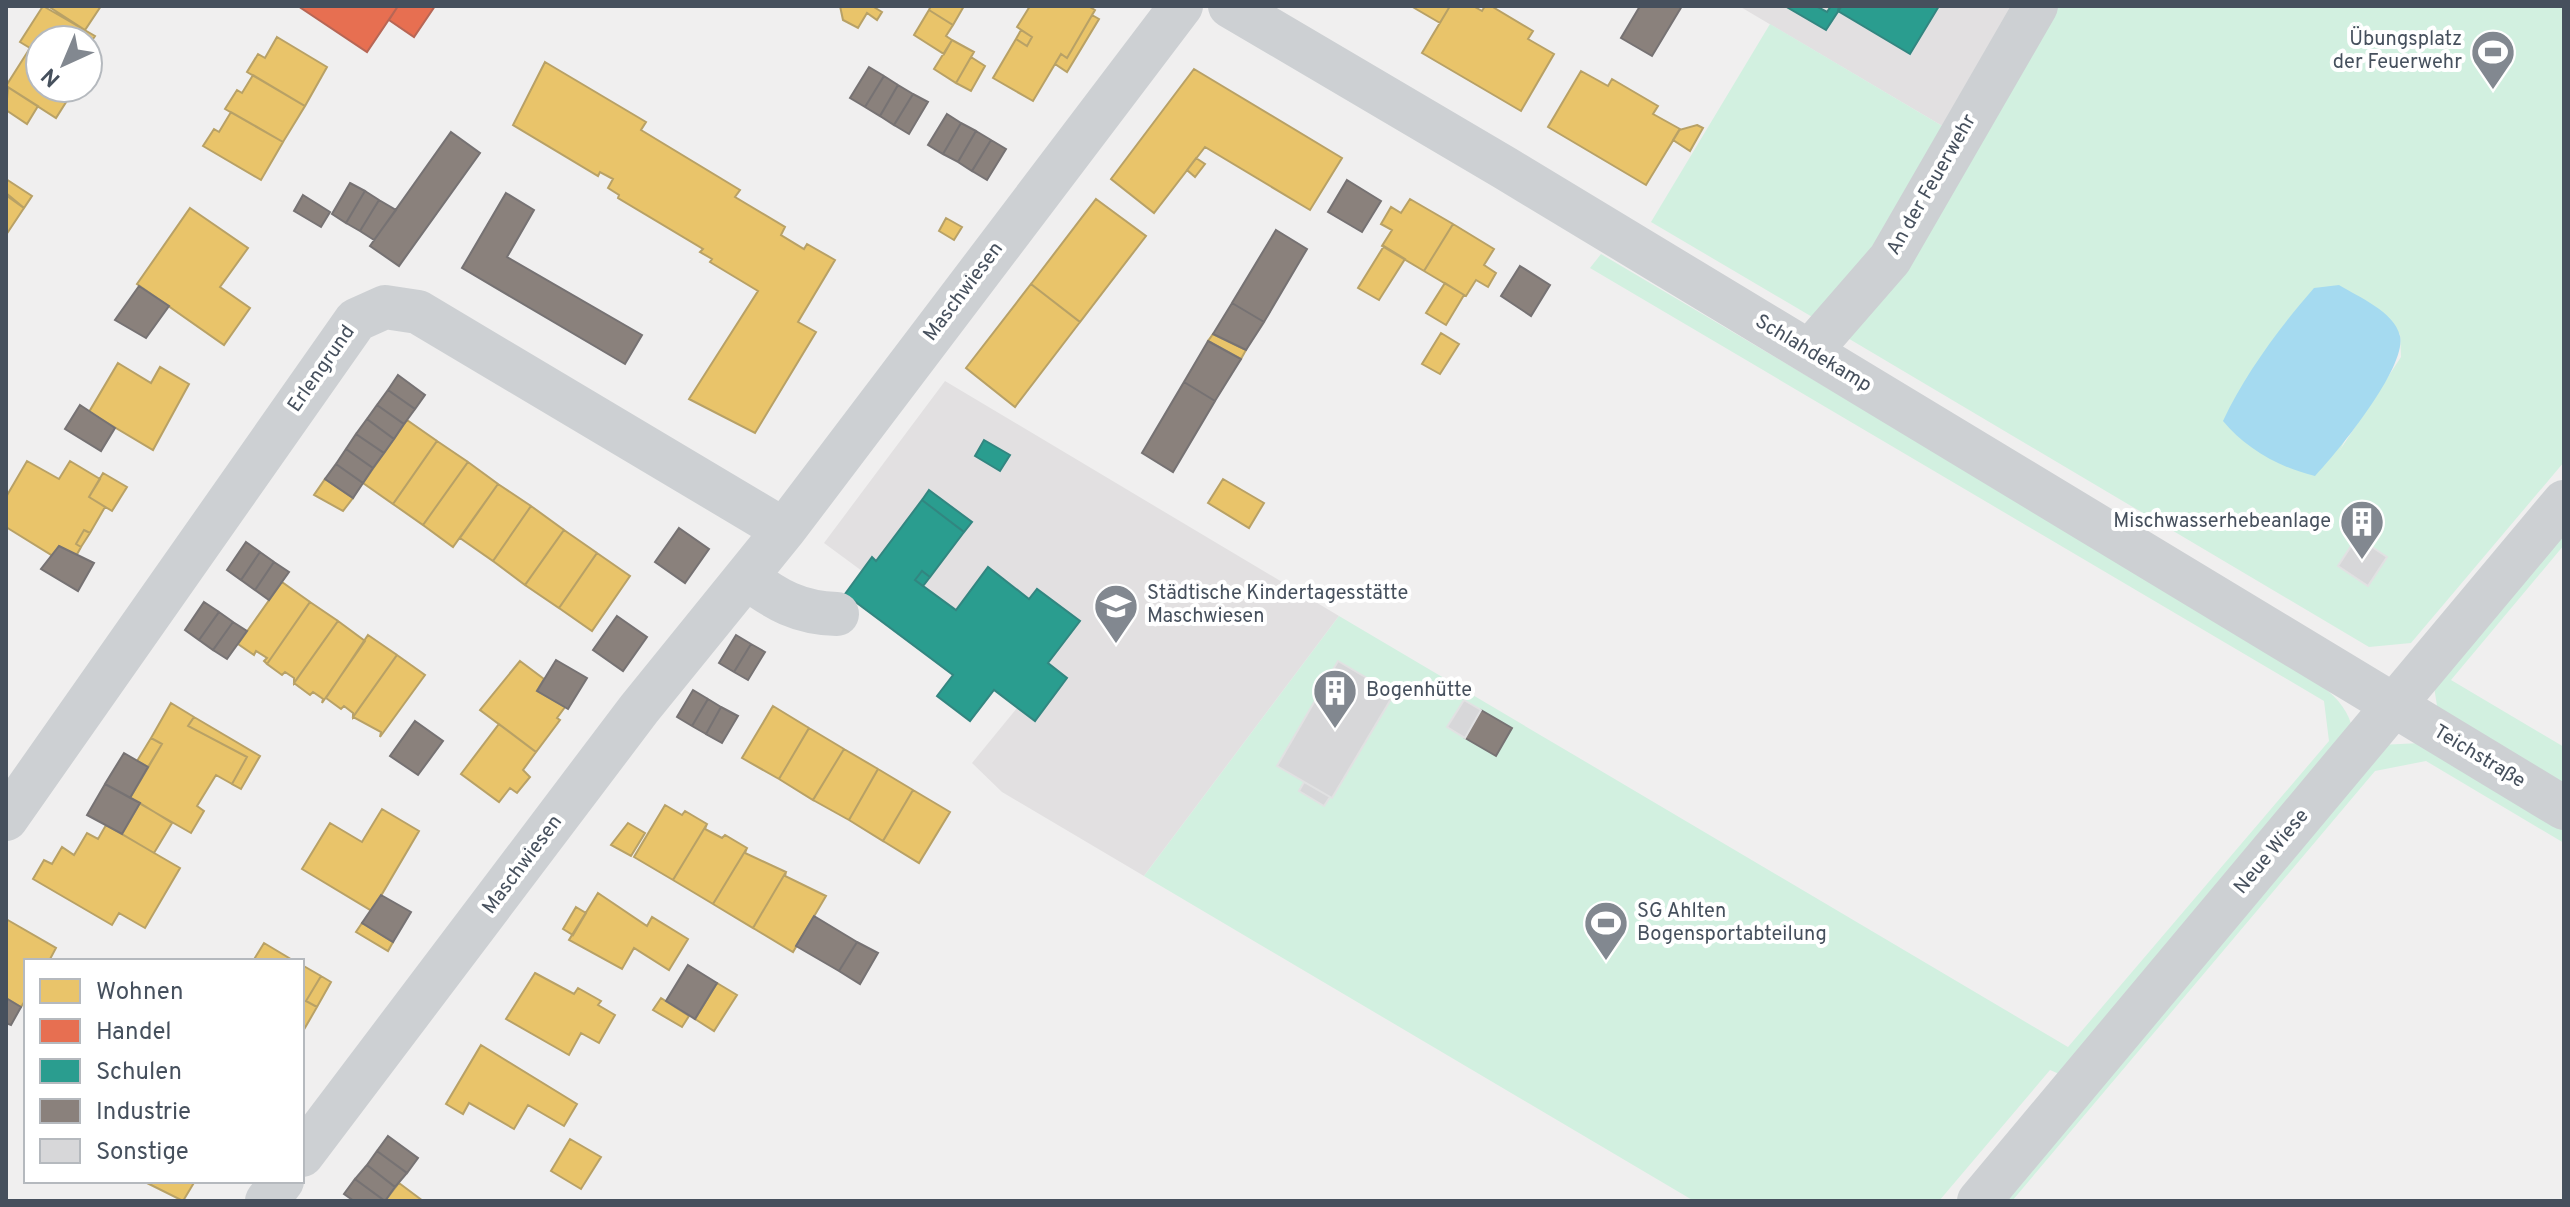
<svg xmlns="http://www.w3.org/2000/svg" width="2570" height="1207" font-family="Overpass,sans-serif">
<style>
.education{fill:#e2e0e1}
.green{fill:#d2f0e0;fill-rule:evenodd}
.water{fill:#a5daf0}
.homes{fill:#e9c46a;stroke:#b8a166;stroke-width:2}
.shops{fill:#e76f51;stroke:#b76655;stroke-width:2}
.schools{fill:#2a9d8f;stroke:#328680;stroke-width:2}
.industry{fill:#8a817c;stroke:#767273;stroke-width:2}
.building{fill:#d7d7d9;stroke:#e1e1e2;stroke-width:2}
.lines{fill:none;stroke-linecap:round;stroke-linejoin:round}
.minor{stroke:#cdd0d3;stroke-width:44}
.labels{text-anchor:middle;dominant-baseline:central;stroke-width:8;stroke-linejoin:round;paint-order:stroke}
.poi-label{font-size:20px;fill:#46505d;stroke:#fff;text-anchor:start}
.street-label{font-size:20px;fill:#46505d;stroke:#fff}
</style>
<rect width="100%" height="100%" fill="#f0efef"/>
<path class="education" d="M1739,6H2015L1944,127Z
M945,381L1339,616L1144,876L1002,792L972,763L1017,708L994,690L970,721L937,696L953,675L862,571L824,543Z"/>
<path class="green" d="M2056,6H2564V462L2411,643L2369,647L1846,337ZM2400,333L2401,357L2340,450Z
M1770,24L1944,127L1874,248L1814,318L1651,222Z
M1601,254L2280,656C2308,677 2352,698 2353,736L2066,1077L2050,1070L1939,1201H1694L1144,876L1339,616L2068,1047L2329,741L2324,701L1590,268Z
M2564,526V545L2451,680L2564,747V788L2438,712L2434,687Z
M2420,743L2564,827V843L2426,761L2375,771L2012,1201H1992L2380,745Z"/>
<path class="water" d="M2339,285C2358,297 2394,311 2400,336C2407,367 2338,452 2315,476C2280,468 2245,448 2223,421C2245,374 2280,327 2314,288Z"/>
<path class="homes" d="M43,6L95,36L88,46V40H40V54L20,42Z
M48,6H101L85,30Z
M840,6H872L882,12L877,20L867,13L858,28L843,20Z
M931,6H964L953,25L929,10Z
M1030,6H1088L1095,10L1067,58L1061,54L1033,101L993,78L1016,39L1027,46L1032,37L1017,27Z
M1411,6H1450L1440,23Z
M1450,6H1473L1482,11L1485,6H1491L1533,31L1528,39L1554,54L1521,111L1422,53Z
M929,10L953,25L946,36L952,40L944,54L914,35Z
M1092,15L1099,19L1067,72L1055,64L1061,54L1067,58Z
M1021,30L1032,37L1027,46L1016,39Z
M277,37L327,67L305,106L247,72L258,54L265,58Z
M952,40L974,52L956,83L934,69Z
M30,48L40,54V88H75L56,118L6,86Z
M971,57L985,66L971,91L956,83Z
M545,62L646,122L641,130L740,190L735,197L785,227L781,235L804,249L807,244L835,260L798,322L816,332L755,433L689,399L758,291L710,262L712,259L700,252L703,249L618,198L619,195L608,188L613,179L600,172L598,176L513,125Z
M1194,69L1342,158L1310,210L1205,147L1154,213L1111,179Z
M1581,71L1608,86L1612,79L1658,106L1653,114L1680,129L1646,185L1548,127Z
M253,75L305,106L283,142L225,109L237,90L242,93Z
M8,87L38,106L27,124L6,110Z
M231,112L283,142L261,180L203,146L214,129L219,132Z
M1697,125L1703,128L1690,151L1673,140L1679,130Z
M1196,158L1205,164L1195,177L1187,170Z
M6,179L32,196L24,208L7,196Z
M6,193L24,208L6,235Z
M1096,199L1146,236L1080,322L1031,284Z
M1410,199L1453,224L1424,271L1382,246L1392,230L1381,224L1391,207L1401,213Z
M190,208L248,248L220,287L250,308L224,345L137,284Z
M946,218L962,227L954,240L939,231Z
M1453,224L1494,249L1484,265L1496,273L1488,287L1476,280L1466,296L1424,271Z
M1384,246L1405,259L1379,300L1358,288Z
M1445,283L1464,295L1446,325L1426,313Z
M1031,284L1080,322L1015,407L966,368Z
M1441,333L1459,344L1440,374L1422,364Z
M1213,334L1246,350L1241,359L1208,341Z
M118,363L151,383L160,367L189,384L153,450L89,412Z
M407,420L437,441L393,504L363,483Z
M437,441L468,462L423,525L393,504Z
M27,461L59,479L70,461L100,479L89,497L105,507L90,533L84,530L76,544L81,547L76,556L59,546L53,556L6,527V497Z
M468,462L498,484L453,547L423,525Z
M103,473L127,487L112,511L89,497Z
M325,479L353,498L343,511L314,495Z
M1223,479L1264,503L1249,528L1208,503Z
M498,484L531,506L493,561L460,538Z
M531,506L564,530L525,585L493,561Z
M84,530L90,533L81,547L76,544Z
M564,530L597,553L559,608L525,585Z
M597,553L630,576L592,631L559,608Z
M282,582L310,602L267,664L264,661L267,658L256,651L254,655L238,644Z
M310,602L338,621L294,683V678L285,672L282,675L267,664Z
M338,621L365,641L322,703L323,699L313,692L310,695L294,683Z
M368,635L397,655L353,717V713L344,706L341,709L326,698Z
M397,655L425,675L380,737L381,732L353,717Z
M520,661L544,679L537,691L565,707L557,718L560,720L536,752L480,710Z
M171,703L194,717L188,726L247,757L232,784L216,775L197,806L204,811L191,833L130,798L162,744L151,738Z
M773,706L809,728L779,779L742,758Z
M194,717L260,756L241,789L232,784L247,757L188,726Z
M499,724L536,752L523,770L530,777L517,793L510,788L499,802L461,774Z
M809,728L844,749L813,800L779,779Z
M151,738L162,744L148,767L137,761Z
M844,749L878,769L849,820L813,800Z
M878,769L913,790L883,841L849,820Z
M913,790L950,812L919,863L883,841Z
M140,803L172,823L154,853L122,834Z
M665,805L682,815L685,811L707,824L673,880L634,857Z
M382,809L419,831L372,911L302,869L330,823L362,842Z
M628,823L645,833L631,856L611,845Z
M707,824L705,829L722,838L725,835L747,848L713,904L673,880Z
M106,825L180,868L145,928L119,913L112,925L33,879L44,860L52,864L62,847L74,855L87,833L98,839Z
M747,848L745,853L786,872L753,928L713,904Z
M786,872L785,876L826,896L793,952L753,928Z
M598,893L647,926L652,917L688,939L669,970L634,948L622,969L569,940Z
M576,907L586,913L573,935L563,929Z
M6,919L56,948L49,961H26V999L21,1007L6,998Z
M362,923L393,942L388,951L356,932Z
M264,943L294,961H253Z
M302,965L321,976L306,1001L317,1007L302,1033Z
M535,973L574,994L578,988L601,1001L598,1005L615,1015L599,1043L581,1033L569,1055L506,1019Z
M321,976L331,982L317,1007L306,1001Z
M717,983L737,995L714,1031L695,1019Z
M661,998L689,1016L682,1027L653,1010Z
M481,1045L577,1104L564,1126L528,1105L514,1129L469,1103L463,1114L446,1104Z
M570,1139L601,1157L581,1189L551,1171Z
M143,1181H195L183,1201Z
M399,1183L423,1201H385Z"/>
<path class="shops" d="M298,6H398L367,52Z
M398,6H435L414,37L389,20Z"/>
<path class="schools" d="M1785,6H1816L1827,12L1831,6L1841,7L1826,30Z
M1839,6H1939L1910,54L1838,11Z
M984,440L1010,455L1000,471L975,456Z
M929,490L972,522L964,532L922,500Z
M922,500L964,532L930,577L922,571L915,580L956,610L988,567L1029,599L1037,589L1080,621L1048,663L1067,678L1035,721L994,690L970,721L937,696L953,675L845,594L872,557L876,561Z
M922,571L930,577L923,586L915,580Z"/>
<path class="industry" d="M1640,6H1682L1652,56L1621,38Z
M869,67L884,76L865,107L850,98Z
M884,76L898,85L880,116L865,107Z
M898,85L913,94L894,125L880,116Z
M913,94L928,102L909,134L894,125Z
M947,114L961,123L943,154L928,145Z
M961,123L976,131L958,162L943,154Z
M976,131L991,140L972,171L958,162Z
M451,132L480,153L399,266L370,246Z
M991,140L1006,149L987,180L972,171Z
M1347,180L1381,201L1362,232L1328,212Z
M350,183L365,191L346,223L332,214Z
M365,191L379,200L360,231L346,223Z
M506,193L534,210L507,257L642,335L625,364L462,268Z
M303,195L330,212L321,227L294,211Z
M379,200L396,210L374,240L360,231Z
M1276,230L1307,249L1264,322L1232,303Z
M1520,266L1550,285L1531,316L1501,296Z
M139,286L169,306L146,338L115,320Z
M1232,303L1264,322L1246,350L1213,334Z
M1208,341L1241,359L1215,401L1184,382Z
M398,375L425,395L415,409L388,390Z
M1184,382L1215,401L1173,472L1142,453Z
M388,390L415,409L404,424L377,405Z
M80,405L115,428L101,451L65,429Z
M377,405L404,424L394,439L367,419Z
M367,419L394,439L384,453L356,434Z
M356,434L384,453L373,468L346,449Z
M346,449L373,468L363,483L336,464Z
M336,464L363,483L353,498L325,479Z
M679,528L709,549L685,583L655,562Z
M246,542L260,552L241,580L227,570Z
M59,546L94,563L78,591L41,569Z
M260,552L274,562L255,590L241,580Z
M274,562L289,572L269,600L255,590Z
M204,602L219,612L199,640L185,630Z
M219,612L233,622L213,650L199,640Z
M617,616L647,637L623,671L593,650Z
M233,622L247,631L227,659L213,650Z
M736,635L751,644L734,672L719,663Z
M751,644L765,652L748,680L734,672Z
M556,660L587,678L568,709L537,691Z
M693,690L708,699L692,726L677,717Z
M708,699L721,707L706,734L692,726Z
M721,707L738,716L722,743L706,734Z
M1481,710L1512,728L1496,756L1465,738Z
M415,721L443,741L418,775L390,756Z
M124,753L148,767L130,798L105,784Z
M105,784L140,803L122,834L87,815Z
M381,895L411,912L393,942L362,923Z
M814,916L857,942L839,971L796,946Z
M857,942L878,953L860,984L839,971Z
M688,965L717,983L695,1019L666,1001Z
M6,998L21,1007L11,1025L6,1023Z
M388,1136L418,1158L407,1173L377,1151Z
M377,1151L407,1173L395,1187L367,1165Z
M367,1165L395,1187L385,1201L355,1179Z
M355,1179L385,1201H354L344,1194Z"/>
<path class="building" d="M2357,537L2387,557L2368,586L2338,566Z
M1338,661L1394,694L1332,798L1277,766Z
M1464,700L1481,710L1465,738L1447,727Z
M1304,782L1330,797L1324,806L1299,791Z"/>
<g class="lines">
<path class="minor" d="M1230,6L1505,168L2564,808
M1810,351L1890,259L2036,6
M746,577C776,600 799,613 837,614
M6,819L356,320L385,307L418,312L784,530
M302,1155L639,709L784,530L1181,6
M267,1201L282,1181
M1979,1201L2564,502"/>
</g>
<defs>
<g id="stadium-pin" transform="scale(2.3)"><path d="M0 17L-7.5 6A9.5 9.5 0 1 1 7.5 6Z" fill="#828890" stroke="#fff"/><path d="M0-5a6.5 5 0 1 0 0 10a6.5 5 0 1 0 0-10ZM-3.5-1.8h7v3.6h-7Z" fill="#fff"/></g>
<g id="building-pin" transform="scale(2.3)"><path d="M0 17L-7.5 6A9.5 9.5 0 1 1 7.5 6Z" fill="#828890" stroke="#fff"/><path d="M-4-6H4V6H1V3H-1V6H-4ZM-2.5-4.3h1.7v1.8h-1.7ZM.8-4.3h1.7v1.8H.8ZM-2.5-1h1.7V.8h-1.7ZM.8-1h1.7V.8H.8Z" fill="#fff"/></g>
<g id="school-pin" transform="scale(2.3)"><path d="M0 17L-7.5 6A9.5 9.5 0 1 1 7.5 6Z" fill="#828890" stroke="#fff"/><path d="M0-5L7-2L0 1L-7-2ZM-4 1L0 2.5L4 1V4Q0 6-4 4Z" fill="#fff"/></g>
</defs>
<g fill-rule="evenodd">
<use href="#stadium-pin" x="2493" y="52"/>
<use href="#building-pin" x="2362" y="522"/>
<use href="#school-pin" x="1116" y="606"/>
<use href="#building-pin" x="1335" y="691"/>
<use href="#stadium-pin" x="1606" y="923"/>
</g>
<g class="labels">
<g class="poi-label">
<text x="2462" y="40" text-anchor="end">Übungsplatz<tspan x="2462" dy="23">der Feuerwehr</tspan></text>
<text x="2331" y="522" text-anchor="end">Mischwasserhebeanlage</text>
<text x="1147" y="594">Städtische Kindertagesstätte<tspan x="1147" dy="23">Maschwiesen</tspan></text>
<text x="1366" y="691">Bogenhütte</text>
<text x="1637" y="912">SG Ahlten<tspan x="1637" dy="23">Bogensportabteilung</tspan></text>
</g>
<g class="street-label">
<text transform="translate(1932 185) rotate(-60)">An der Feuerwehr</text>
<text transform="translate(964 292) rotate(-53)">Maschwiesen</text>
<text transform="translate(1813 354) rotate(31)">Schlahdekamp</text>
<text transform="translate(322 369) rotate(-55)">Erlengrund</text>
<text transform="translate(2479 757) rotate(31)">Teichstraße</text>
<text transform="translate(2272 852) rotate(-50)">Neue Wiese</text>
<text transform="translate(523 865) rotate(-53)">Maschwiesen</text>
</g>
</g>
<rect width="2570" height="1207" fill="none" stroke="#46505d" stroke-width="16"/>
<rect x="24" y="959" width="280" height="224" fill="#ffffff" stroke="#b5b9be" stroke-width="2"/>
<rect x="40" y="979" width="40" height="24" fill="#e9c46a" stroke="#b5b9be" stroke-width="2"/>
<text x="96" y="999" font-size="24" fill="#46505d">Wohnen</text>
<rect x="40" y="1019" width="40" height="24" fill="#e76f51" stroke="#b5b9be" stroke-width="2"/>
<text x="96" y="1039" font-size="24" fill="#46505d">Handel</text>
<rect x="40" y="1059" width="40" height="24" fill="#2a9d8f" stroke="#b5b9be" stroke-width="2"/>
<text x="96" y="1079" font-size="24" fill="#46505d">Schulen</text>
<rect x="40" y="1099" width="40" height="24" fill="#8a817c" stroke="#b5b9be" stroke-width="2"/>
<text x="96" y="1119" font-size="24" fill="#46505d">Industrie</text>
<rect x="40" y="1139" width="40" height="24" fill="#d7d7d9" stroke="#b5b9be" stroke-width="2"/>
<text x="96" y="1159" font-size="24" fill="#46505d">Sonstige</text>
<g transform="translate(64 64) rotate(224)"><circle r="38" fill="#ffffff" stroke="#b5b9be" stroke-width="2"/>
<path d="M0-6L14 30L0 20L-14 30Z" fill="#828890"/>
<text y="-12" font-size="22" font-weight="bold" text-anchor="middle" fill="#46505d">N</text>
</g>
</svg>
